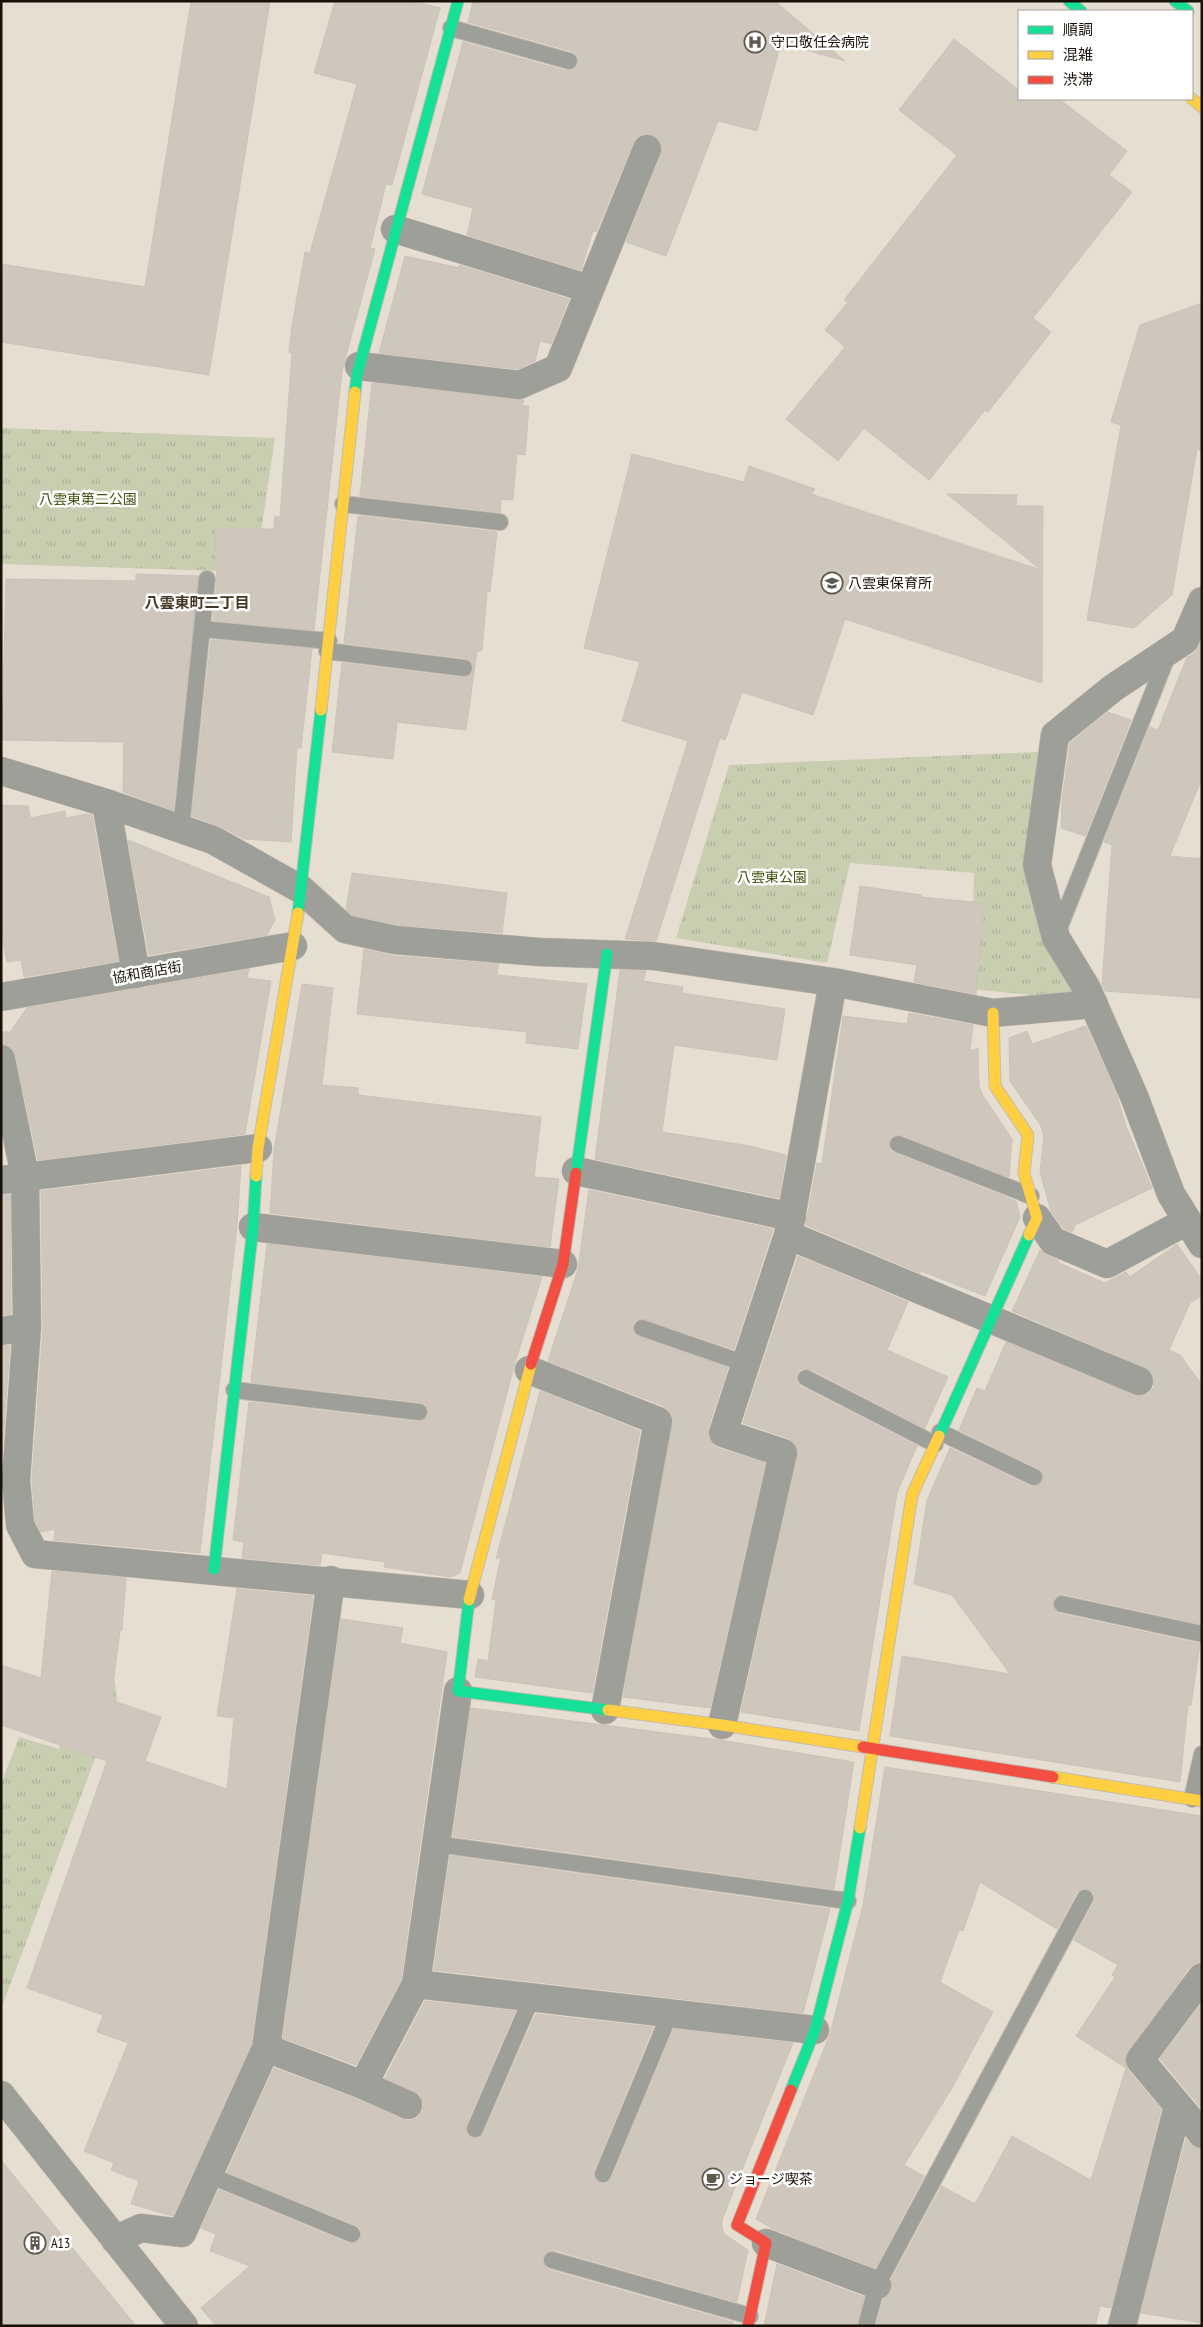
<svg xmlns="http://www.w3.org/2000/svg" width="1203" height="2327" font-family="'PT Sans Narrow','Noto Sans JP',sans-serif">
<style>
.park{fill:url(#park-tufts)}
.building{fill:#cfc6bc;stroke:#cbc3b9}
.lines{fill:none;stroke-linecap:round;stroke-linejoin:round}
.lane-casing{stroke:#c3bcb2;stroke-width:18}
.street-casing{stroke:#c3bcb2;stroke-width:29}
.fast-casing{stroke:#c3bcb2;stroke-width:13}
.slow-casing{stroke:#c3bcb2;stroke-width:13}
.jam-casing{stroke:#c3bcb2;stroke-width:13}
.lane{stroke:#9f9f9a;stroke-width:16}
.street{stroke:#9f9f9a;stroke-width:28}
.fast{stroke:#16e098;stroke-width:11}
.slow{stroke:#ffcf43;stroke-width:11}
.jam{stroke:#f24e42;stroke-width:11}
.labels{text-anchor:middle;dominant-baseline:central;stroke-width:5;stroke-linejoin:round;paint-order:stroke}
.poi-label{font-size:14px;fill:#171108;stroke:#fff;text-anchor:start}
.park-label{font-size:14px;fill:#41530d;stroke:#fff}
.street-label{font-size:14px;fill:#171108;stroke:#fff}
.neighbourhood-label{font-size:15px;font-weight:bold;fill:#463823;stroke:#fff}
</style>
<defs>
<pattern id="park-tufts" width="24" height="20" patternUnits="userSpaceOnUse" patternTransform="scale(1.25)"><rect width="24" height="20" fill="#c9ceb1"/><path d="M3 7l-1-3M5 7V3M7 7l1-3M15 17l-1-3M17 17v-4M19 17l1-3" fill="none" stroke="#acb097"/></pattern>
</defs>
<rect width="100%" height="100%" fill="#e6ded0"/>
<path class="park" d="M1,428L275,438L255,572L1,564Z
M1038,752L1029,882L1081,1000L971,989L974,873L850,863L827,963L676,938L729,765Z
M83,1676L115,1681L117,1700L1,2009V1784L19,1737L59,1749Z"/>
<path class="building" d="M191,1H270L209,375L1,342V264L145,287Z
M335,1H413L440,8L392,185L386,184L370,248L375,249L342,371L314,630L213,620L217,580L215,529H274L275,516L280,517L292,353L289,352L292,326L305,252L310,253L357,84L314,73Z
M473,1H775L845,61L781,43L757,131L718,121L666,256L626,242L661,155L662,147L660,140L653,135L644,134L637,137L633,143L596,232L593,231L581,270L467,235L473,208L422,194L463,42L566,71L576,68L579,63L576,54L572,51L468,22Z
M954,39L1019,90V99H1059L1127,151L1109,175L1132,192L1033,318L1051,332L988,412L985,410L929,480L864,428L838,461L786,419L845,347L825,330L848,302L844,300L957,155L899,110Z
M405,256L459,268V265L569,299L551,344L540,341L535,361L517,369L379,353Z
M1202,303V451L1197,449L1172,595L1134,628L1087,620L1121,425L1111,422L1140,325Z
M372,383L524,400L522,406H529L525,455L517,454L513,500L501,499L500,512L360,496Z
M632,454L744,482L749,466L815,489L811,494L1041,570L947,494L1017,495L1016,506H1043L1042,683L845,619L813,715L742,692L725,740L720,738L656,941L625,939L688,741L622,721L640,662L584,648Z
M358,516L497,532L490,592L487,591L482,651H477L466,730L397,722L393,759L332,752L342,663L463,678L472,674L473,665L465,658L344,643Z
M136,574L198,576L173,810L123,792L124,742L2,740L6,579L136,581Z
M211,640L312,649L301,748H297L291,842L244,839L220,826L192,816Z
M1202,641V778L1170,856L1202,859V998L1105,991L1102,984L1112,845L1104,842L1150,727L1158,730L1187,657L1194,653Z
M1108,712L1131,720L1085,836L1061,828L1062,801L1070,743Z
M1,805L28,806L30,818L65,811L66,818L87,814L92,815L118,961L24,977L21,960L7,962L1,930Z
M128,840L269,897L275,920L267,935L149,955Z
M352,873L507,893L502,933L397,925L352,915L346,909Z
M860,886L921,895V897L984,903L976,994L914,982L917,965L850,955Z
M364,949L394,956L499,964L497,975L587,984L578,1049L526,1043L527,1032L357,1014Z
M250,969L246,978L271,981L245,1134L38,1160L16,1056L12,1048L1,1044V1032H10L27,1008Z
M620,970L646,971L643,981L683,987L682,993L785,1009L777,1060L674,1045L662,1132L750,1146L786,1155L779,1198L595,1159Z
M302,984L333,988L322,1085L358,1088V1095L541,1117L534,1177L559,1179L550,1247L270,1213L274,1150Z
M909,1013L973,1025L970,1051L978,1048L979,1086L982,1094L1012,1139L1009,1177L902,1135L892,1136L889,1141L890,1150L894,1153L1016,1201L1020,1217L985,1296L921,1271L920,1273L806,1225L817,1163L822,1164L843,1016L907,1024Z
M1086,1026L1116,1093L1126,1126L1152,1188L1075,1225L1072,1232L1063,1228L1051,1211L1040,1172L1044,1136L1041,1126L1010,1081L1009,1038L1027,1031L1032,1044Z
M241,1166L237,1226L200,1553L54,1540L55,1529L41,1532L35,1521L32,1480L43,1328L41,1191Z
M589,1190L773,1229L734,1349L645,1319L636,1320L632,1325L634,1334L639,1337L728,1368L708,1428V1437L712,1444L718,1448L765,1463L710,1708L623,1697L673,1417L670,1411L664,1406L548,1361L578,1269Z
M1,1195H10L11,1314L1,1315Z
M267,1244L542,1277L514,1366L460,1573L450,1577L384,1567L385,1562L322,1553L320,1565L242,1558L244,1542L233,1540L249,1402L418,1422L427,1418L429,1413L425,1404L420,1402L251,1382Z
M1177,1244L1202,1280V1295L1190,1303L1169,1350L1180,1355L1202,1385V1624L1064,1594L1055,1597L1052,1602L1055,1611L1060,1614L1200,1644L1191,1705H1188L1180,1782L890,1736L902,1656L1010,1674L952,1595L914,1584L927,1500L950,1448L1030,1486L1039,1485L1043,1481L1042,1472L1038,1468L959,1430L977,1388L985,1391L1006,1342L1133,1395L1141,1396L1148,1394L1154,1387V1379L1152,1372L1145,1367L1012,1311L1040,1250L1059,1261V1263L1105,1283L1126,1272L1130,1277Z
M798,1256L908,1302L887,1350L948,1377L925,1428L811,1369H801L797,1374V1383L801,1387L917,1446L897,1493L859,1731L741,1712L798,1456L795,1443L788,1438L743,1423Z
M10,1345L1,1467V1346Z
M540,1391L640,1431L592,1693L475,1677L478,1659L488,1661L496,1600L492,1599L501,1557L496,1559Z
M52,1571L126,1578L122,1630H120L111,1700L161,1717L145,1761L227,1789L234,1718L217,1716L237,1589L313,1596L251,2044L173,2216L131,2204L139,2181L111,2170L114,2163L84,2151L128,2043L97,2032L103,2015L27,1988L107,1761L1,1725V1665L41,1678Z
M341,1619L403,1628L400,1643L447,1652L401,1979L356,2065L283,2038Z
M471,1708L720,1740L854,1762L834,1889L453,1836Z
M885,1767L1202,1816V1962L1195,1963L1189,1968L1125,2057L1128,2070L1161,2109L1111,2308L1100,2306L1095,2326H876L884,2299L892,2290L891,2280L942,2186L975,2204L1012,2136L1091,2180L1126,2068L1076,2036L1115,1977L1112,1975L1118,1965L1074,1940L1094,1902V1893L1089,1889L1084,1888L1076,1893L1057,1929L980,1882L963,1931L959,1930L940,1982L993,2012L952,2088L904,2165L924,2176L875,2268L773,2229L756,2219L830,2034L863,1905Z
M450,1856L830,1909L803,2013L434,1970Z
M425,2001L515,2011L466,2125L467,2135L476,2139L484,2133L536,2014L653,2027L594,2170L595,2180L604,2184L612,2178L674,2029L793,2043L722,2220V2227L724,2234L748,2250L737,2302L555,2250L545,2253L542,2258L545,2267L549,2270L733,2322V2326H216L201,2308L250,2266L210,2251L216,2234L201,2228L219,2190L348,2243L358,2242L361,2237L360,2228L356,2225L227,2172L274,2068L357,2099L402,2119L409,2121L417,2118L422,2112L424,2104L420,2095L385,2078Z
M1202,2003V2109L1160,2059Z
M1186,2139L1196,2148L1202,2149V2323L1141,2313Z
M1,2160L136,2326H1Z
M777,2264L864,2297L856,2326H764Z"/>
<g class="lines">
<g class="lane-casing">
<path id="lane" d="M451,28L569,61
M343,504L500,522
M202,629L329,641
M327,651L464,668
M181,829L207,579
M1056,936L1169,652
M898,1144L1031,1196
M642,1328L746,1364
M806,1378L935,1444
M234,1390L419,1412
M940,1432L1034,1477
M1062,1604L1202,1634
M1192,1799L1202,1754
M436,1844L848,1901
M475,2129L532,1997
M603,2174L670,2013
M209,2175L352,2234
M552,2260L750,2316
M866,2326L877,2285L1085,1898"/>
</g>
<g class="street-casing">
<path id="street" d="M395,229L590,289
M359,366L519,385L558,368L647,149
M1202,601L1185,640L1113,688L1055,735L1037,865L1056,938L1086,987L1134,1096L1171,1194L1202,1244
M1,771L106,803L213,840L302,890L345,929L395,940L539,952L653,956L833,982L993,1013L1094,1004
M106,803L136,974
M1,997L293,946
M1,1059L25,1176L27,1327L16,1480L20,1525L35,1554L470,1595
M576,1171L792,1217
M1,1180L258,1148
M1037,1218L1053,1241L1107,1264L1187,1221
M253,1227L563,1264
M788,1235L1139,1381
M1,1331L27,1327
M529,1370L658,1421L605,1710
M722,1725L783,1453L723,1433L788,1235L833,982
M1202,1977L1140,2060L1202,2134
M416,1984L815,2030
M266,2048L363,2085L408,2105
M363,2085L416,1984L458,1691
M1,2095L184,2326
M115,2240L141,2228L182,2233L266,2048L331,1580
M766,2243L877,2285
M1122,2326L1178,2106"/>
</g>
<g class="fast-casing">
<path id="fast" d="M1069,1L1081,11
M1175,1L1188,11
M355,392L357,375L458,1
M298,913L321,710
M576,1173L607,954
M939,1436L1029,1235
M214,1569L253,1227L256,1176
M469,1600L458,1691L608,1710
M791,2090L815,2030L848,1901L860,1828"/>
</g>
<g class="slow-casing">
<path id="slow" d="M1192,99L1202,107
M321,710L355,392
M993,1013L995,1086L1028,1135L1024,1173L1037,1218L1029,1235
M256,1176L258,1148L298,913
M469,1600L531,1364
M608,1710L722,1725L863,1747
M1053,1777L1202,1801
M860,1828L912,1495L939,1436"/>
</g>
<g class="jam-casing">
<path id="jam" d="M531,1364L563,1264L576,1173
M863,1747L1053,1777
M748,2326L766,2243L737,2225L791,2090"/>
</g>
<use href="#lane" class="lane"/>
<use href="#street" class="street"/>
<use href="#fast" class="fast"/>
<use href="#slow" class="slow"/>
<use href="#jam" class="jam"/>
</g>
<defs>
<g id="hospital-ring" transform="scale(1.125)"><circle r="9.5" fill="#fff" stroke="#5f594e" stroke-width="1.5"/><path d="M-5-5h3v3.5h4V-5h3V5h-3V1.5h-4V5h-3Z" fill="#5f594e"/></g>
<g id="school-ring" transform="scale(1.125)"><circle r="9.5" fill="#fff" stroke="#5f594e" stroke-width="1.5"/><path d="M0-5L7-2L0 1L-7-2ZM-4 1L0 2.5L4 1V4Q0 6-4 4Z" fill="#5f594e"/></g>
<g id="cafe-ring" transform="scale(1.125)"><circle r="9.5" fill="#fff" stroke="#5f594e" stroke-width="1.5"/><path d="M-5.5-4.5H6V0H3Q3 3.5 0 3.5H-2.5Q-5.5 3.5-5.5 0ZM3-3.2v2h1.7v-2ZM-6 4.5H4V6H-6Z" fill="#5f594e"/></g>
<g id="building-ring" transform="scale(1.125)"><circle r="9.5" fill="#fff" stroke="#5f594e" stroke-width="1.5"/><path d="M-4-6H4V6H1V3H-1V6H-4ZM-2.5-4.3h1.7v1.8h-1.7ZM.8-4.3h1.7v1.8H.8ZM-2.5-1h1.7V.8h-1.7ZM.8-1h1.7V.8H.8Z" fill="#5f594e"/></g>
</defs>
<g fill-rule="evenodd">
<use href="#hospital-ring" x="755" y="42"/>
<use href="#school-ring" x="832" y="583"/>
<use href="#cafe-ring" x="713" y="2179"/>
<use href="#building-ring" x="35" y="2243"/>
</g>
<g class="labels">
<g class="poi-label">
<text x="771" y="42">守口敬任会病院</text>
<text x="848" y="583">八雲東保育所</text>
<text x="729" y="2179">ジョージ喫茶</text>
<text x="51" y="2243">A13</text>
</g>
<g class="park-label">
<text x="88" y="499">八雲東第二公園</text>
<text x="772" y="877">八雲東公園</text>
</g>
<g class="street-label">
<text transform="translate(147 972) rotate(-10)">協和商店街</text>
</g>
<g class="neighbourhood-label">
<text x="197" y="602">八雲東町二丁目</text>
</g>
</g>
<rect width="1203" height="2327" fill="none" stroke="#171108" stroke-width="5"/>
<rect x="1018" y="10" width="175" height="90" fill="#ffffff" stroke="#a2a09c"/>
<rect x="1028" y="26" width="25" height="8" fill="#16e098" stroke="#a2a09c"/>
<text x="1063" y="35" font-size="15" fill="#171108">順調</text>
<rect x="1028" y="51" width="25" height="8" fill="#ffcf43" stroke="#a2a09c"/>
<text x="1063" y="60" font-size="15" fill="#171108">混雑</text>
<rect x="1028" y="76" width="25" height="8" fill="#f24e42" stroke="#a2a09c"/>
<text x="1063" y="85" font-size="15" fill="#171108">渋滞</text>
</svg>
